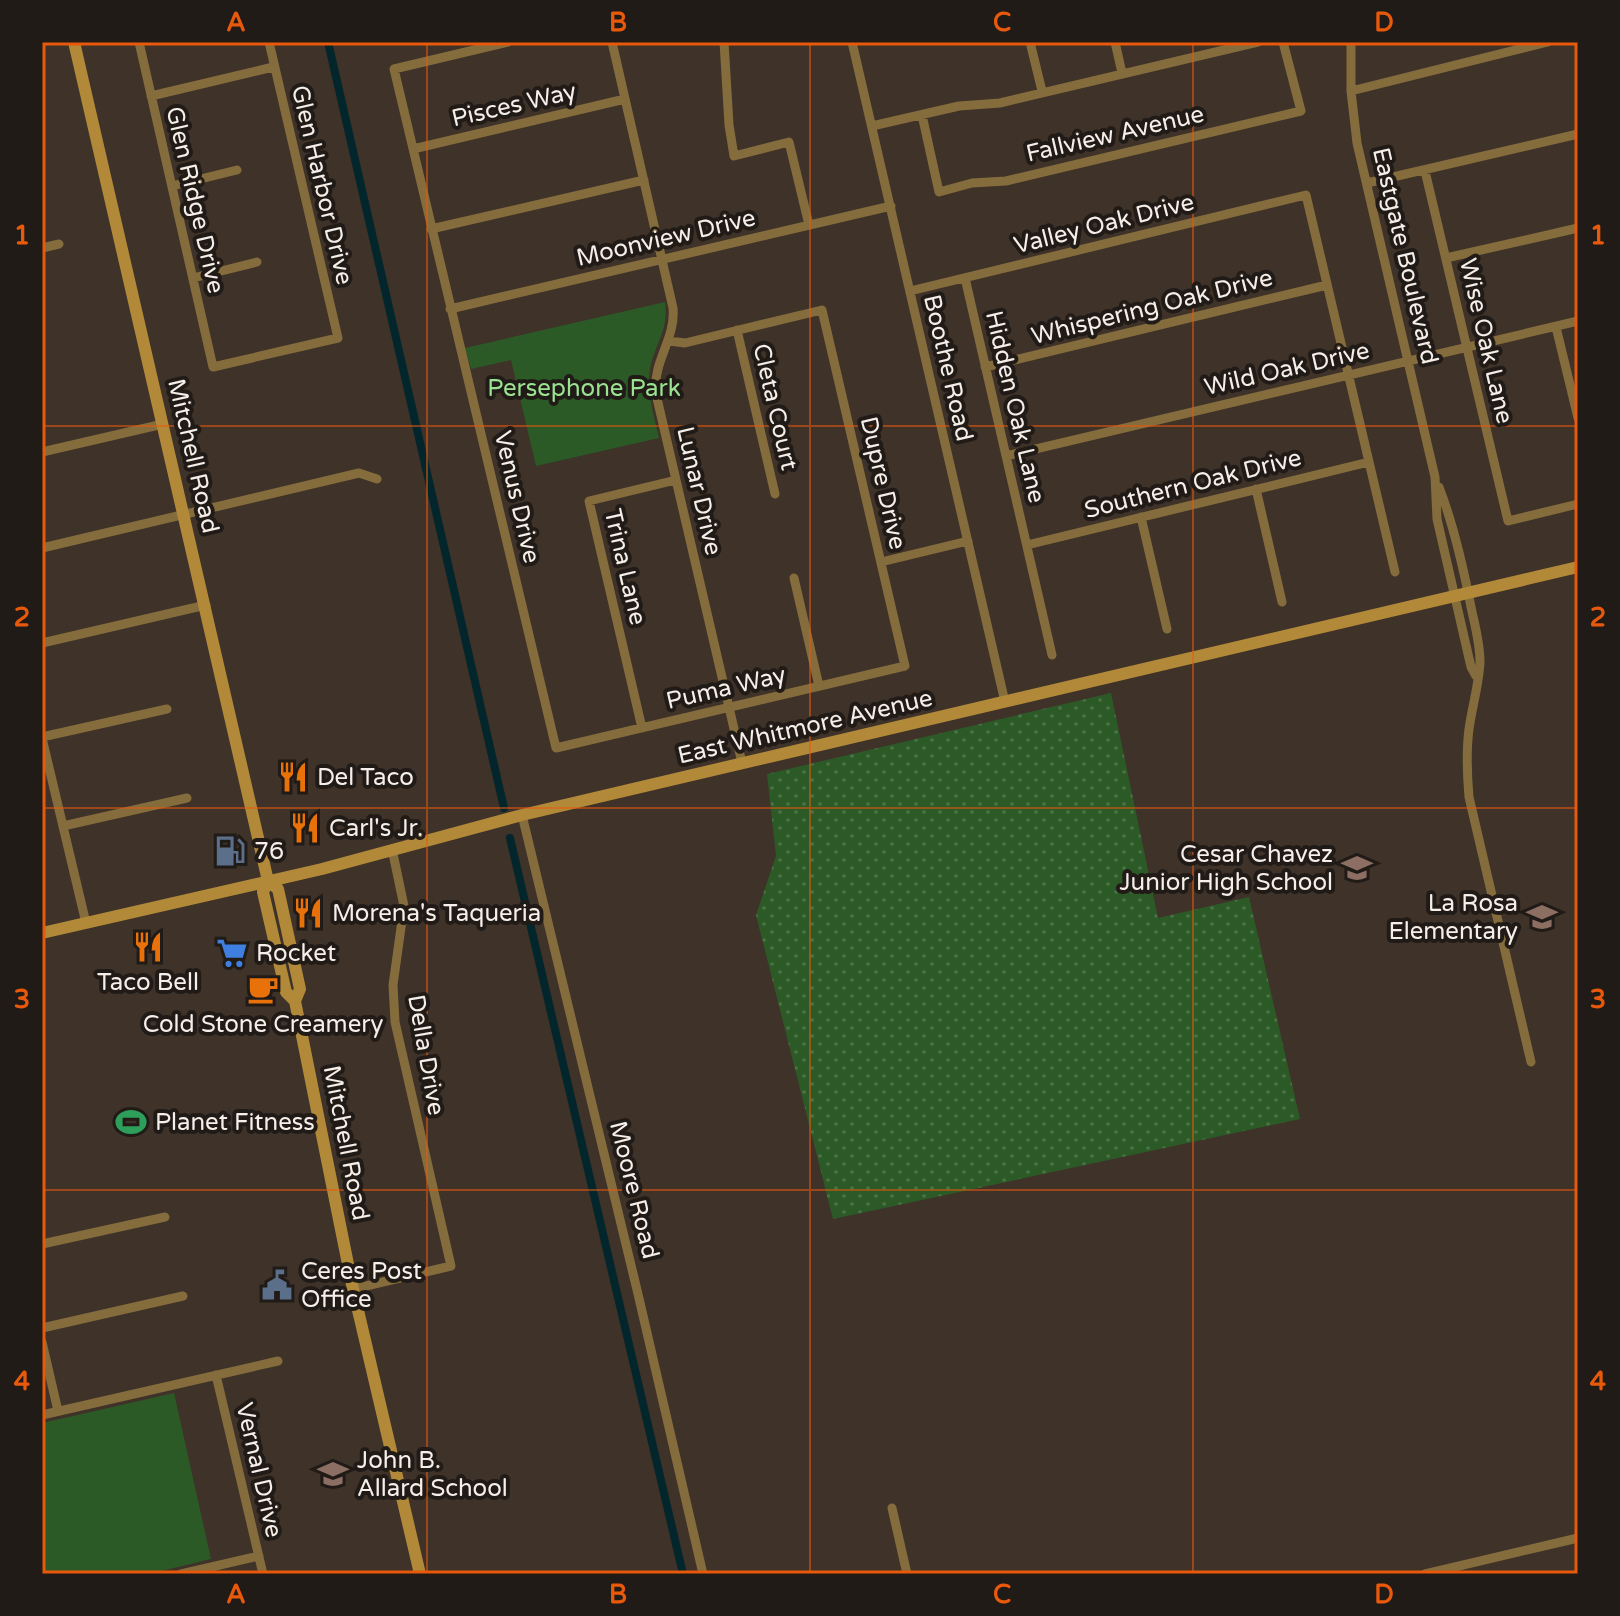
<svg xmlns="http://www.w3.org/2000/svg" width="1620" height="1616" font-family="'Varela Round',sans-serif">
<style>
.grass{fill:url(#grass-dots)}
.park{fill:#2c5a27}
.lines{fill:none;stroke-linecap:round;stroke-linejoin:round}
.canal{stroke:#03262c;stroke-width:8}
.street{stroke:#856c3c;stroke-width:9}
.secondary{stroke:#b18939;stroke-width:12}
.grid{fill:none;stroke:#e8590c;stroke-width:2;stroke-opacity:0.55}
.labels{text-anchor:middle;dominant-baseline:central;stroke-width:8;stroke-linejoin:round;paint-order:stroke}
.street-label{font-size:24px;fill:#f6eee8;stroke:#211b17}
.park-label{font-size:24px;fill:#9be292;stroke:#211b17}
.poi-label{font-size:24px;fill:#f6eee8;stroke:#211b17;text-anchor:start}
.neatline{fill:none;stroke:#e8590c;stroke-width:3}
.grid-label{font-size:26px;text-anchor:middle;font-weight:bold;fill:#e8590c}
</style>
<defs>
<pattern id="grass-dots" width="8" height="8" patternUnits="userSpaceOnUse" patternTransform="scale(2)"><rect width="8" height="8" fill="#2c5a27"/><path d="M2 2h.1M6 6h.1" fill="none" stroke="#4b7246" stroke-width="1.8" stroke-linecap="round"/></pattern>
</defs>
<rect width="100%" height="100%" fill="#3e3229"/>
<path class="grass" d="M1111,693L1158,918L1249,897L1300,1119L833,1219L756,915L776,856L767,774Z"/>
<path class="park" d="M665,302C669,331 655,343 650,369C646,392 654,415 659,438L536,466L511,360L471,369L465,348Z
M174,1393L211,1559L149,1574H42V1423Z"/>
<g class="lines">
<path class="canal" d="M328,42L504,808
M510,838L683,1574"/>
<path class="street" d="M139,42L213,367L338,338L269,42
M508,42L394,69L556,748L905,666L822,310L685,343L669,341
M612,42L673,308C676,339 652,362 656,394L742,763
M724,42L729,125L734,156L789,142L809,225
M852,42L1005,702
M1030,42L1042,91
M1115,42L1122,73
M1351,42V91L1357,143L1435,477L1437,519L1471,667L1476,676
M1351,91L1548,42
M151,96L273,67
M922,115L939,192L972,183L1006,181L1301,111L1283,42
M872,126L959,106L1000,103L1258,42
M413,149L625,99
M1425,171L1508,521L1578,504
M1367,183L1578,134
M172,186L237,170
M431,229L644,180
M42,248L59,244
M1446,258L1578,228
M193,278L257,262
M965,278L1052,655
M910,291L1306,195L1395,572
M450,309L891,206
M1556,327L1578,418
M737,330L775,494
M985,367L1327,285
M42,452L163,424
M1006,456L1578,321
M1439,487C1454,526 1463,566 1471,607C1475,626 1480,643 1480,662C1479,684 1472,707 1469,729C1466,752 1467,774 1469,797L1531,1062
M1256,489L1282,602
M1141,517L1167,629
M1027,545L1369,462
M42,548L359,473L377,479
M881,562L968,541
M794,578L819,686
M42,643L206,605
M642,728L589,501L676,480
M42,737L167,709
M42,738L86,923
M522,815L638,1294L703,1574
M63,826L187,798
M42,1244L165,1217
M353,1289L451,1266L395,1022L393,985L404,906L392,849
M42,1328L183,1296
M42,1342L58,1411
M216,1375L263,1574
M42,1415L278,1361
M892,1508L907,1574
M181,1574L259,1556
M1425,1574L1578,1538"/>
<path class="secondary" d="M74,42L268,881
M42,933L322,869L522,815L1578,567
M295,1001L286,992L263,892L268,881L278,889L300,989L295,1001L353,1289L420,1574"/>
</g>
<path class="grid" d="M427,42V1574M810,42V1574M1193,42V1574M42,426H1578M42,808H1578M42,1190H1578"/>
<defs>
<g id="restaurant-bare" transform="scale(2.4)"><path d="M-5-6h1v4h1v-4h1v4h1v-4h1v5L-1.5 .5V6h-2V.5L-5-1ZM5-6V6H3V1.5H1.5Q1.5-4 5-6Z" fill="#e8710a" stroke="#211b17" stroke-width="2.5" paint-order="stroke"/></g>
<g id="fuel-bare" transform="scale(2.4)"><path d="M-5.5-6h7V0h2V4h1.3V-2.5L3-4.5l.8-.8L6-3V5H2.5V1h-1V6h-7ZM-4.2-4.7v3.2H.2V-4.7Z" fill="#5c6f8a" stroke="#211b17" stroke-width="2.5" paint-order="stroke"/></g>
<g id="school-bare" transform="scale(2.4)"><path d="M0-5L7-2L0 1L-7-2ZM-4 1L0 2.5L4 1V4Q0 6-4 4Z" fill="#8d6e63" stroke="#211b17" stroke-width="2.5" paint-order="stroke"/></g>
<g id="supermarket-bare" transform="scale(2.4)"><path d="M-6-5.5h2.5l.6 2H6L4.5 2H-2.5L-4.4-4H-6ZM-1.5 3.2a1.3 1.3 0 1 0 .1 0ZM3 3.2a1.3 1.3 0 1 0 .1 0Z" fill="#3f7fe0" stroke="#211b17" stroke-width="2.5" paint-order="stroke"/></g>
<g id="cafe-bare" transform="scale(2.4)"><path d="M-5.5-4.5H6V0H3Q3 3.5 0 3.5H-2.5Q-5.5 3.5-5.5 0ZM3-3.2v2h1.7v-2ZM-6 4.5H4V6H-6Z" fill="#e8710a" stroke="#211b17" stroke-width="2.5" paint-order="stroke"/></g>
<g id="stadium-bare" transform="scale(2.4)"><path d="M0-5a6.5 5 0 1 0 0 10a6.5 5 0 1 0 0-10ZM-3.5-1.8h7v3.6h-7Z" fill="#2e9e5b" stroke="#211b17" stroke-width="2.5" paint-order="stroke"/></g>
<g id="civic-bare" transform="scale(2.4)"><path d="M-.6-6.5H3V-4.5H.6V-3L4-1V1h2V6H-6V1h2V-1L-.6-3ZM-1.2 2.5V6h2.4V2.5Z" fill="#5c6f8a" stroke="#211b17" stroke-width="2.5" paint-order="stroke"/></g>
</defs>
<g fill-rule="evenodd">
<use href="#restaurant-bare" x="293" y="777"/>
<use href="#restaurant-bare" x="305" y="828"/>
<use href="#fuel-bare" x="230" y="851"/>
<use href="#school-bare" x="1357" y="868"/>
<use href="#restaurant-bare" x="308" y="913"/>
<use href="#school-bare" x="1542" y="917"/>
<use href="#restaurant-bare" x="148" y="947"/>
<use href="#supermarket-bare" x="232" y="953"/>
<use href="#cafe-bare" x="263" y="989"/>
<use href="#stadium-bare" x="131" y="1122"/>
<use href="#civic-bare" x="277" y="1285"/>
<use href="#school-bare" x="333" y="1474"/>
</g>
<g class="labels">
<g class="street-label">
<text transform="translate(514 105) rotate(-13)">Pisces Way</text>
<text transform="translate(1115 134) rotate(-13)">Fallview Avenue</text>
<text transform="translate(322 185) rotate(77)">Glen Harbor Drive</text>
<text transform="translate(195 200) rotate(77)">Glen Ridge Drive</text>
<text transform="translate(1104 224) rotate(-14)">Valley Oak Drive</text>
<text transform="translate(666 238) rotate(-13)">Moonview Drive</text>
<text transform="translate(1405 256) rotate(77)">Eastgate Boulevard</text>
<text transform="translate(1152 307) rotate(-14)">Whispering Oak Drive</text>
<text transform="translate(1486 341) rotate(77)">Wise Oak Lane</text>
<text transform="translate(948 368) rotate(77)">Boothe Road</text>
<text transform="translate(1287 369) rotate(-13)">Wild Oak Drive</text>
<text transform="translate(775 407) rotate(77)">Cleta Court</text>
<text transform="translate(1015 407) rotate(77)">Hidden Oak Lane</text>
<text transform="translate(193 456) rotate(77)">Mitchell Road</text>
<text transform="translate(883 483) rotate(77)">Dupre Drive</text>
<text transform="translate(1193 484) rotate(-14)">Southern Oak Drive</text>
<text transform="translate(699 491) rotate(77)">Lunar Drive</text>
<text transform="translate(517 497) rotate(77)">Venus Drive</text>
<text transform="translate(625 567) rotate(77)">Trina Lane</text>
<text transform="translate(726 688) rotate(-13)">Puma Way</text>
<text transform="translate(805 727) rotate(-13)">East Whitmore Avenue</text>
<text transform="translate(426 1055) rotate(80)">Della Drive</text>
<text transform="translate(346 1143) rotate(79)">Mitchell Road</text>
<text transform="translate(634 1190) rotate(76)">Moore Road</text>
<text transform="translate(259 1470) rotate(77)">Vernal Drive</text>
</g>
<g class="park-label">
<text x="584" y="388">Persephone Park</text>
</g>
<g class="poi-label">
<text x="317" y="777">Del Taco</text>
<text x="329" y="828">Carl's Jr.</text>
<text x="254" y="851">76</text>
<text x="1333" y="854" text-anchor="end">Cesar Chavez<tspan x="1333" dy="28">Junior High School</tspan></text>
<text x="1518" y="903" text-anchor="end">La Rosa<tspan x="1518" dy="28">Elementary</tspan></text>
<text x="332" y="913">Morena's Taqueria</text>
<text x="256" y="953">Rocket</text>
<text x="148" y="982" text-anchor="middle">Taco Bell</text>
<text x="263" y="1024" text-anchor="middle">Cold Stone Creamery</text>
<text x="155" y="1122">Planet Fitness</text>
<text x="301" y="1271">Ceres Post<tspan x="301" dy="28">Office</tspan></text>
<text x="357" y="1460">John B.<tspan x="357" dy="28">Allard School</tspan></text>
</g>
</g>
<rect width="1620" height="1616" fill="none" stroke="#211b17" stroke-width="88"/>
<rect x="44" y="44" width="1532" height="1528" class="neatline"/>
<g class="grid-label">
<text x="236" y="31">A</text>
<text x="618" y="31">B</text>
<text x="1002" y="31">C</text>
<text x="1384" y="31">D</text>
<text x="22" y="244">1</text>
<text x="1598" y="244">1</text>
<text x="22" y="626">2</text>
<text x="1598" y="626">2</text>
<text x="22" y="1008">3</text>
<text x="1598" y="1008">3</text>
<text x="22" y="1390">4</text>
<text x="1598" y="1390">4</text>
<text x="236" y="1603">A</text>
<text x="618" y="1603">B</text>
<text x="1002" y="1603">C</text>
<text x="1384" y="1603">D</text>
</g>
</svg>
